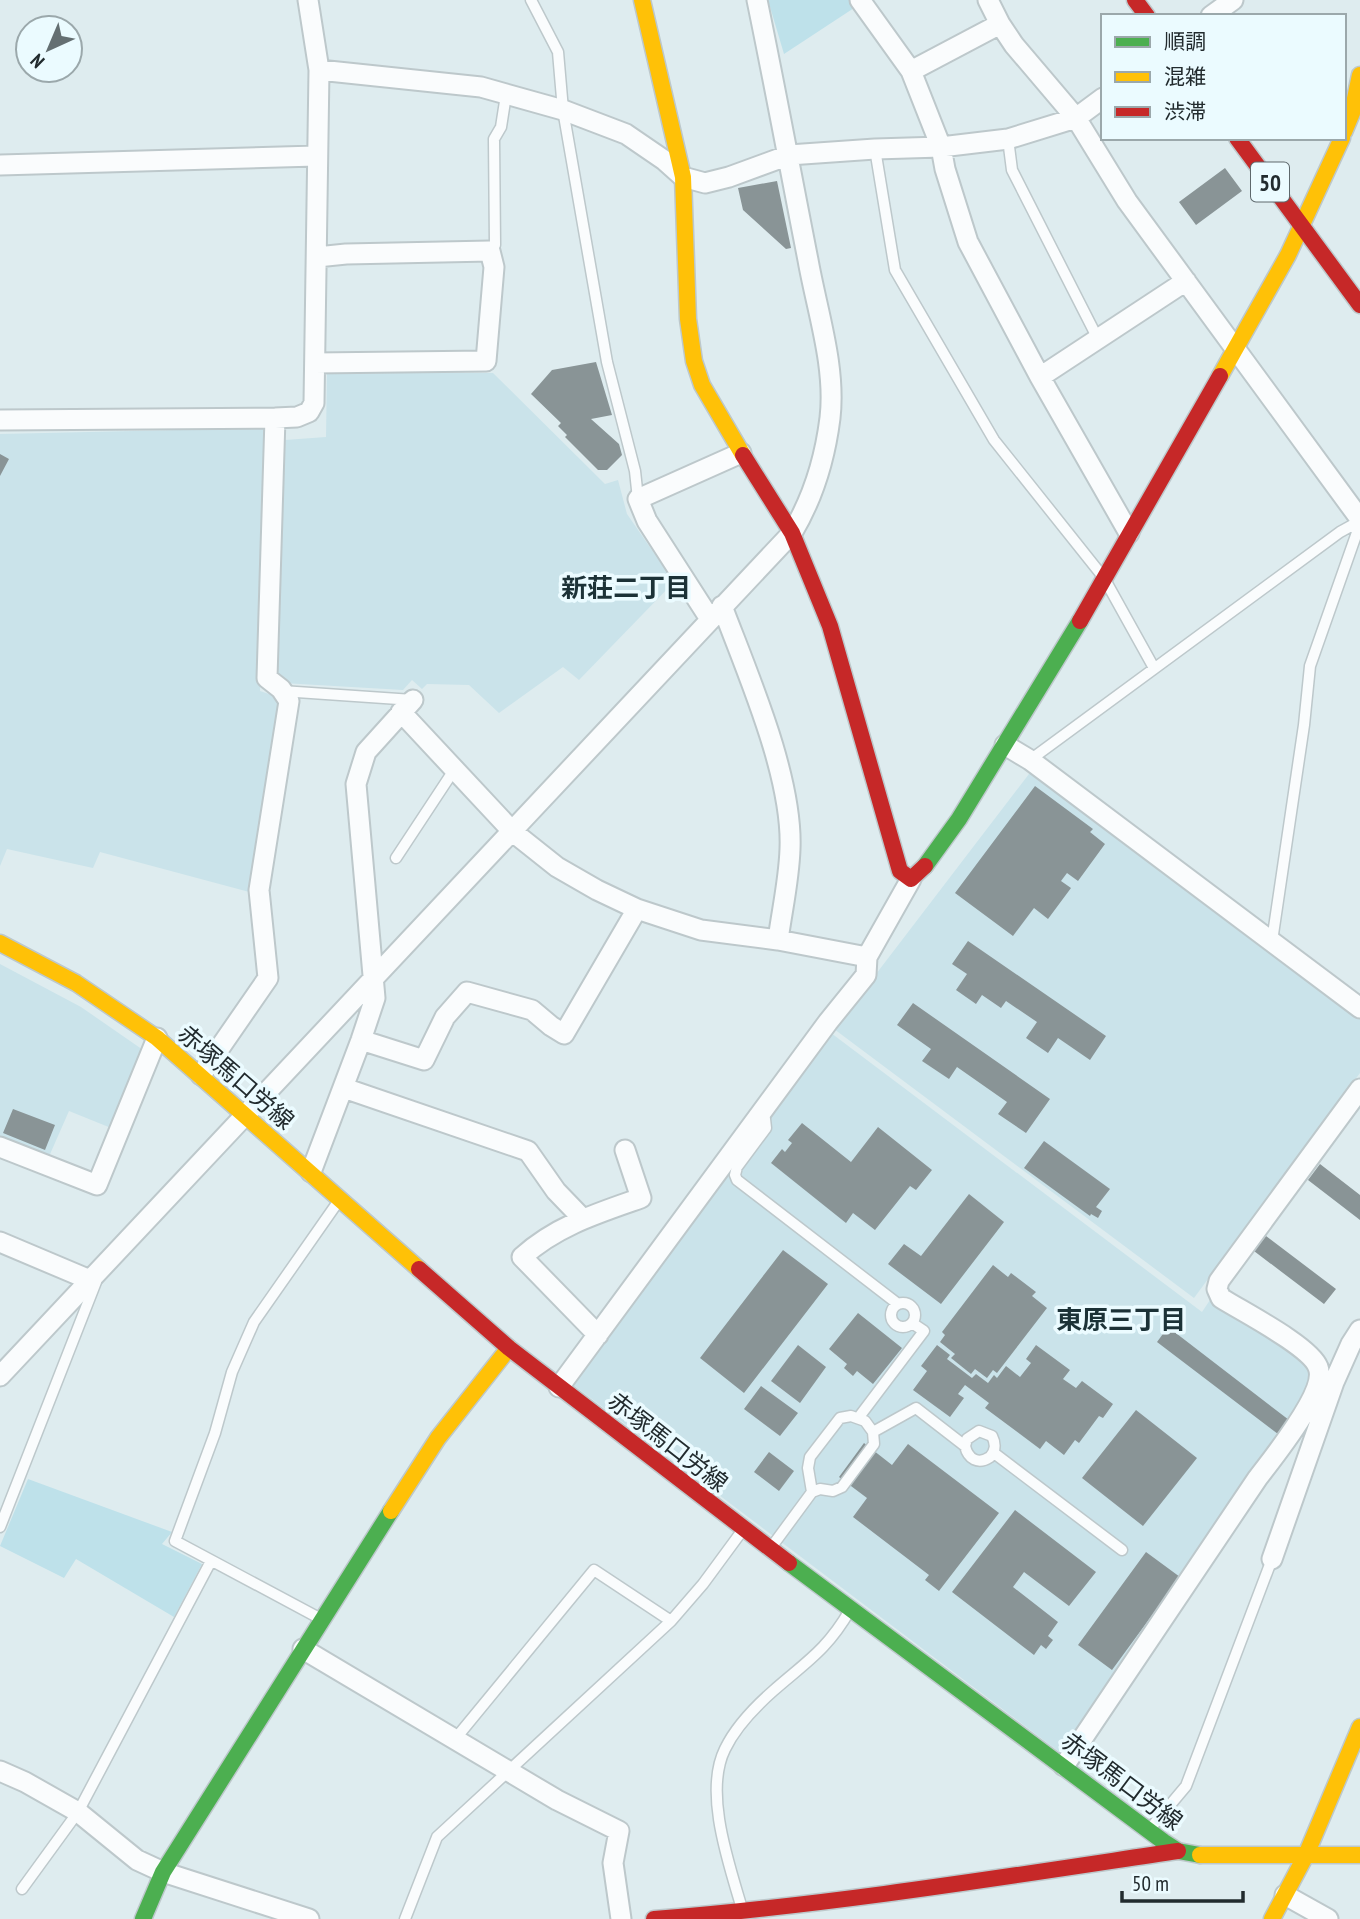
<svg xmlns="http://www.w3.org/2000/svg" width="1360" height="1919" font-family="'PT Sans Narrow','Noto Sans JP',sans-serif">
<style>
.built{fill:#cae3ea}
.green{fill:#bee1ea}
.building{fill:#899496}
.lines{fill:none;stroke-linecap:round;stroke-linejoin:round}
.lane-casing{stroke:#bdc8cb;stroke-width:13}
.street-casing{stroke:#bdc8cb;stroke-width:23}
.fast-casing{stroke:#bdc8cb;stroke-width:19}
.slow-casing{stroke:#bdc8cb;stroke-width:19}
.jam-casing{stroke:#bdc8cb;stroke-width:19}
.lane{stroke:#fafcfd;stroke-width:10}
.street{stroke:#fafcfd;stroke-width:19}
.fast{stroke:#4caf50;stroke-width:16}
.slow{stroke:#ffc107;stroke-width:16}
.jam{stroke:#c62828;stroke-width:16}
.labels{text-anchor:middle;dominant-baseline:central;stroke-width:7;stroke-linejoin:round;paint-order:stroke}
.shield{fill:#ebfbff;stroke:#5e696d;stroke-width:2}
.shield-label{font-size:23px;font-weight:bold;fill:#222b2e}
.street-label{font-size:24px;fill:#222b2e;stroke:#ebfbff}
.neighbourhood-label{font-size:26px;font-weight:bold;fill:#1c3237;stroke:#ebfbff}
</style>
<rect width="100%" height="100%" fill="#deecef"/>
<path class="built" d="M327,372L493,373L605,484L618,480L627,514L674,582L579,680L563,667L499,713L469,685L427,684L422,689L412,680L403,690L283,683L273,675L285,440L326,437Z
M268,428L260,691L278,697L285,706L253,893L100,852L93,868L7,849L0,866V434Z
M1032,770L1360,1019V1073L1194,1298L834,1029Z
M0,964L81,1007L146,1052L116,1130L69,1111L47,1161L0,1142Z
M831,1033L1202,1312L1210,1300L1303,1358L1309,1364L1310,1390L1062,1754L572,1384Z"/>
<path class="green" d="M768,0H849L854,8L784,54Z
M28,1479L172,1532L162,1544L202,1564L174,1617L76,1559L64,1578L0,1546Z"/>
<path class="building" d="M1225,168L1242,191L1196,225L1179,202Z
M777,181L791,248L786,249L743,210L738,188Z
M596,362L612,415L591,419L619,444L622,455L607,470H598L565,437L567,435L558,426L561,423L531,394L552,370Z
M0,454L9,459L0,476Z
M1035,786L1093,829L1090,832L1105,844L1078,881L1067,873L1061,881L1071,888L1048,919L1034,908L1013,936L955,893Z
M968,941L1106,1036L1090,1060L1058,1038L1048,1053L1026,1038L1037,1022L1006,1001L1001,1008L982,995L976,1004L956,990L967,974L952,964Z
M913,1003L1050,1099L1026,1133L998,1114L1007,1102L957,1067L949,1079L922,1061L931,1049L897,1025Z
M13,1109L55,1125L45,1150L3,1133Z
M802,1123L851,1162L878,1127L932,1170L916,1190L910,1186L875,1230L853,1213L846,1223L771,1163L782,1149L785,1152L792,1143L788,1140Z
M1044,1141L1110,1189L1096,1207L1102,1211L1098,1218L1091,1214L1090,1216L1024,1168Z
M1320,1164L1360,1195V1220L1308,1180Z
M969,1194L1004,1222L941,1304L888,1264L904,1244L921,1256Z
M1266,1236L1336,1289L1324,1304L1254,1251Z
M783,1250L828,1284L744,1393L700,1358Z
M993,1265L1008,1277L1011,1273L1036,1292L1032,1296L1047,1308L997,1373L993,1370L987,1378L975,1369L971,1374L951,1358L955,1354L940,1342L945,1335L942,1332Z
M858,1313L902,1348L873,1384L857,1371L853,1376L844,1368L847,1364L829,1349Z
M1168,1327L1289,1420L1278,1434L1157,1342Z
M798,1345L826,1367L800,1403L771,1381Z
M937,1345L950,1355L947,1359L972,1378L976,1374L988,1383L994,1375L997,1378L1006,1366L1020,1377L1031,1363L1026,1359L1036,1345L1070,1370L1063,1379L1076,1388L1082,1381L1113,1404L1103,1418L1099,1416L1079,1443L1075,1440L1064,1455L1046,1441L1040,1449L985,1408L989,1403L965,1385L958,1394L964,1398L950,1417L913,1390L927,1371L921,1366Z
M761,1386L798,1413L780,1436L744,1409Z
M1136,1410L1197,1458L1143,1526L1082,1478Z
M864,1443L892,1465L908,1444L999,1513L939,1591L925,1580L929,1575L853,1517L867,1498L839,1477Z
M769,1452L794,1471L779,1491L754,1472Z
M1015,1510L1096,1572L1069,1606L1024,1572L1013,1587L1058,1622L1048,1636L1053,1640L1046,1649L1041,1645L1034,1655L952,1592Z
M1146,1552L1180,1577L1112,1670L1078,1645Z"/>
<g class="lines">
<g class="lane-casing">
<path id="lane" d="M531,0L558,52L563,110L607,362L635,471L638,499
M1008,139L1012,170L1098,339
M875,149L895,270L994,440L1104,578L1154,668
M490,251L495,245L494,139L501,127L506,95
M282,691L413,700
M1030,760L1340,532L1360,521
M396,858L454,770
M1272,941L1304,725L1310,666L1360,524
M760,1114L765,1119L766,1128L737,1167L735,1175L737,1180L898,1304
M891 1315a12 12 0 1 1 24 0a12 12 0 1 1-24 0Z
M859,1417L924,1331L912,1323
M873,1432L916,1408L965,1446C968,1459 978,1465 990,1457C996,1450 996,1444 992,1436L979,1431L967,1439L965,1446
M994,1453L1122,1550
M0,1527L96,1282H94
M770,1549L812,1492L820,1489L833,1491L842,1487L874,1444L873,1432L865,1421L851,1416L840,1418L810,1457L808,1468L812,1492
M321,1619L175,1541L215,1433L232,1372L254,1322L340,1199
M456,1738L594,1570L671,1621
M1149,1830L1186,1786L1272,1559
M22,1889L78,1812L211,1561
M743,1912C730,1867 703,1793 725,1749C735,1728 756,1706 773,1691C806,1662 827,1650 850,1610
M405,1919L437,1837L671,1621L703,1584L742,1531"/>
</g>
<g class="street-casing">
<path id="street" d="M860,0L911,71L941,147L945,169L968,242L1040,377L1129,533
M988,0L1000,24L1014,45L1076,118L1127,201L1360,519
M1211,16L1233,0
M319,70L481,87L563,110L626,134L664,160L683,177L705,183L729,177L789,155L875,149L941,147L1008,139L1076,118L1103,98
M911,71L1000,24
M0,165L316,156
M315,363L486,361L494,267L490,251L346,254L317,257
M1040,377L1186,281
M0,420L275,418L297,417L309,412L314,403L319,70L308,0
M722,606C748,675 793,777 790,849C789,880 782,910 778,940
M710,619L647,521L638,499L741,453
M401,712L513,832L557,867L597,890L637,909L701,930L778,940L867,957
M1005,745L1030,760L1360,1008
M361,1040L424,1060L445,1017L467,992L532,1010L551,1026L564,1034L637,909
M201,1075L268,978L259,890L289,701L281,689L267,678L275,418
M344,1088L528,1151L556,1191L582,1218
M0,1147L97,1185L157,1038
M311,1172L361,1040L375,998L356,784L366,752L413,700
M0,1242L90,1280
M598,1335L522,1257C556,1226 598,1213 641,1198L625,1150
M0,1376L792,533C813,498 825,458 830,418C836,366 817,311 808,260C791,174 775,87 757,0
M559,1387L828,1022L866,975L867,957L911,879
M1272,1559L1334,1382L1351,1344L1360,1330
M303,1649L557,1800L619,1831L613,1863L621,1919
M1064,1766L1257,1479C1272,1459 1328,1391 1318,1367C1310,1346 1243,1312 1221,1298L1217,1289L1219,1281L1360,1089
M0,1771L25,1782L78,1812L137,1860L163,1872L309,1919
M1285,1895L1328,1919"/>
</g>
<g class="fast-casing">
<path id="fast" d="M925,866L959,819L1080,621
M789,1563L1164,1842L1178,1851L1200,1855
M143,1919L163,1872L391,1511"/>
</g>
<g class="slow-casing">
<path id="slow" d="M642,0L683,177L688,319L694,361L702,385L743,455
M1344,132L1352,113L1360,75
M1220,376L1288,255L1342,138
M0,943L76,983L157,1038L419,1269
M391,1511L438,1438L509,1348
M1200,1855H1360
M1272,1919L1306,1855L1360,1727"/>
</g>
<g class="jam-casing">
<path id="jam" d="M1135,0L1147,16
M1237,138L1360,305
M743,455L792,533L830,626L900,871L911,879L925,866
M1080,621L1220,376
M419,1269L509,1348L789,1563
M654,1919C830,1905 1004,1877 1178,1851"/>
</g>
<use href="#lane" class="lane"/>
<use href="#street" class="street"/>
<use href="#fast" class="fast"/>
<use href="#slow" class="slow"/>
<use href="#jam" class="jam"/>
</g>
<g class="labels">
<rect class="shield" x="1251" y="162.5" width="38" height="39" rx="5"/>
<g class="shield-label">
<text x="1270" y="182">50</text>
</g>
<g class="street-label">
<text transform="translate(236 1077) rotate(41)">赤塚馬口労線</text>
<text transform="translate(668 1442) rotate(38)">赤塚馬口労線</text>
<text transform="translate(1122 1781) rotate(37)">赤塚馬口労線</text>
</g>
<g class="neighbourhood-label">
<text x="626" y="587">新荘二丁目</text>
<text x="1121" y="1319">東原三丁目</text>
</g>
</g>
<rect x="1101" y="14" width="245" height="126" fill="#ebfbff" stroke="#9ba8ab" stroke-width="2"/>
<rect x="1115" y="37" width="35" height="10" fill="#4caf50" stroke="#9ba8ab" stroke-width="2"/>
<text x="1164" y="49" font-size="21" fill="#222b2e">順調</text>
<rect x="1115" y="72" width="35" height="10" fill="#ffc107" stroke="#9ba8ab" stroke-width="2"/>
<text x="1164" y="84" font-size="21" fill="#222b2e">混雑</text>
<rect x="1115" y="107" width="35" height="10" fill="#c62828" stroke="#9ba8ab" stroke-width="2"/>
<text x="1164" y="119" font-size="21" fill="#222b2e">渋滞</text>
<g transform="translate(49 49) rotate(224)"><circle r="33" fill="#ebfbff" stroke="#9ba8ab" stroke-width="2"/>
<path d="M0-5L12 26L0 18L-12 26Z" fill="#646f72"/>
<text y="-10" font-size="19" font-weight="bold" text-anchor="middle" fill="#222b2e">N</text>
</g>
<path d="M1122 1891v10h121v-10" fill="none" stroke="#222b2e" stroke-width="3.5"/>
<text x="1132" y="1891" font-size="21" fill="#222b2e" stroke="#ebfbff" stroke-width="5" paint-order="stroke">50 m</text>
</svg>
